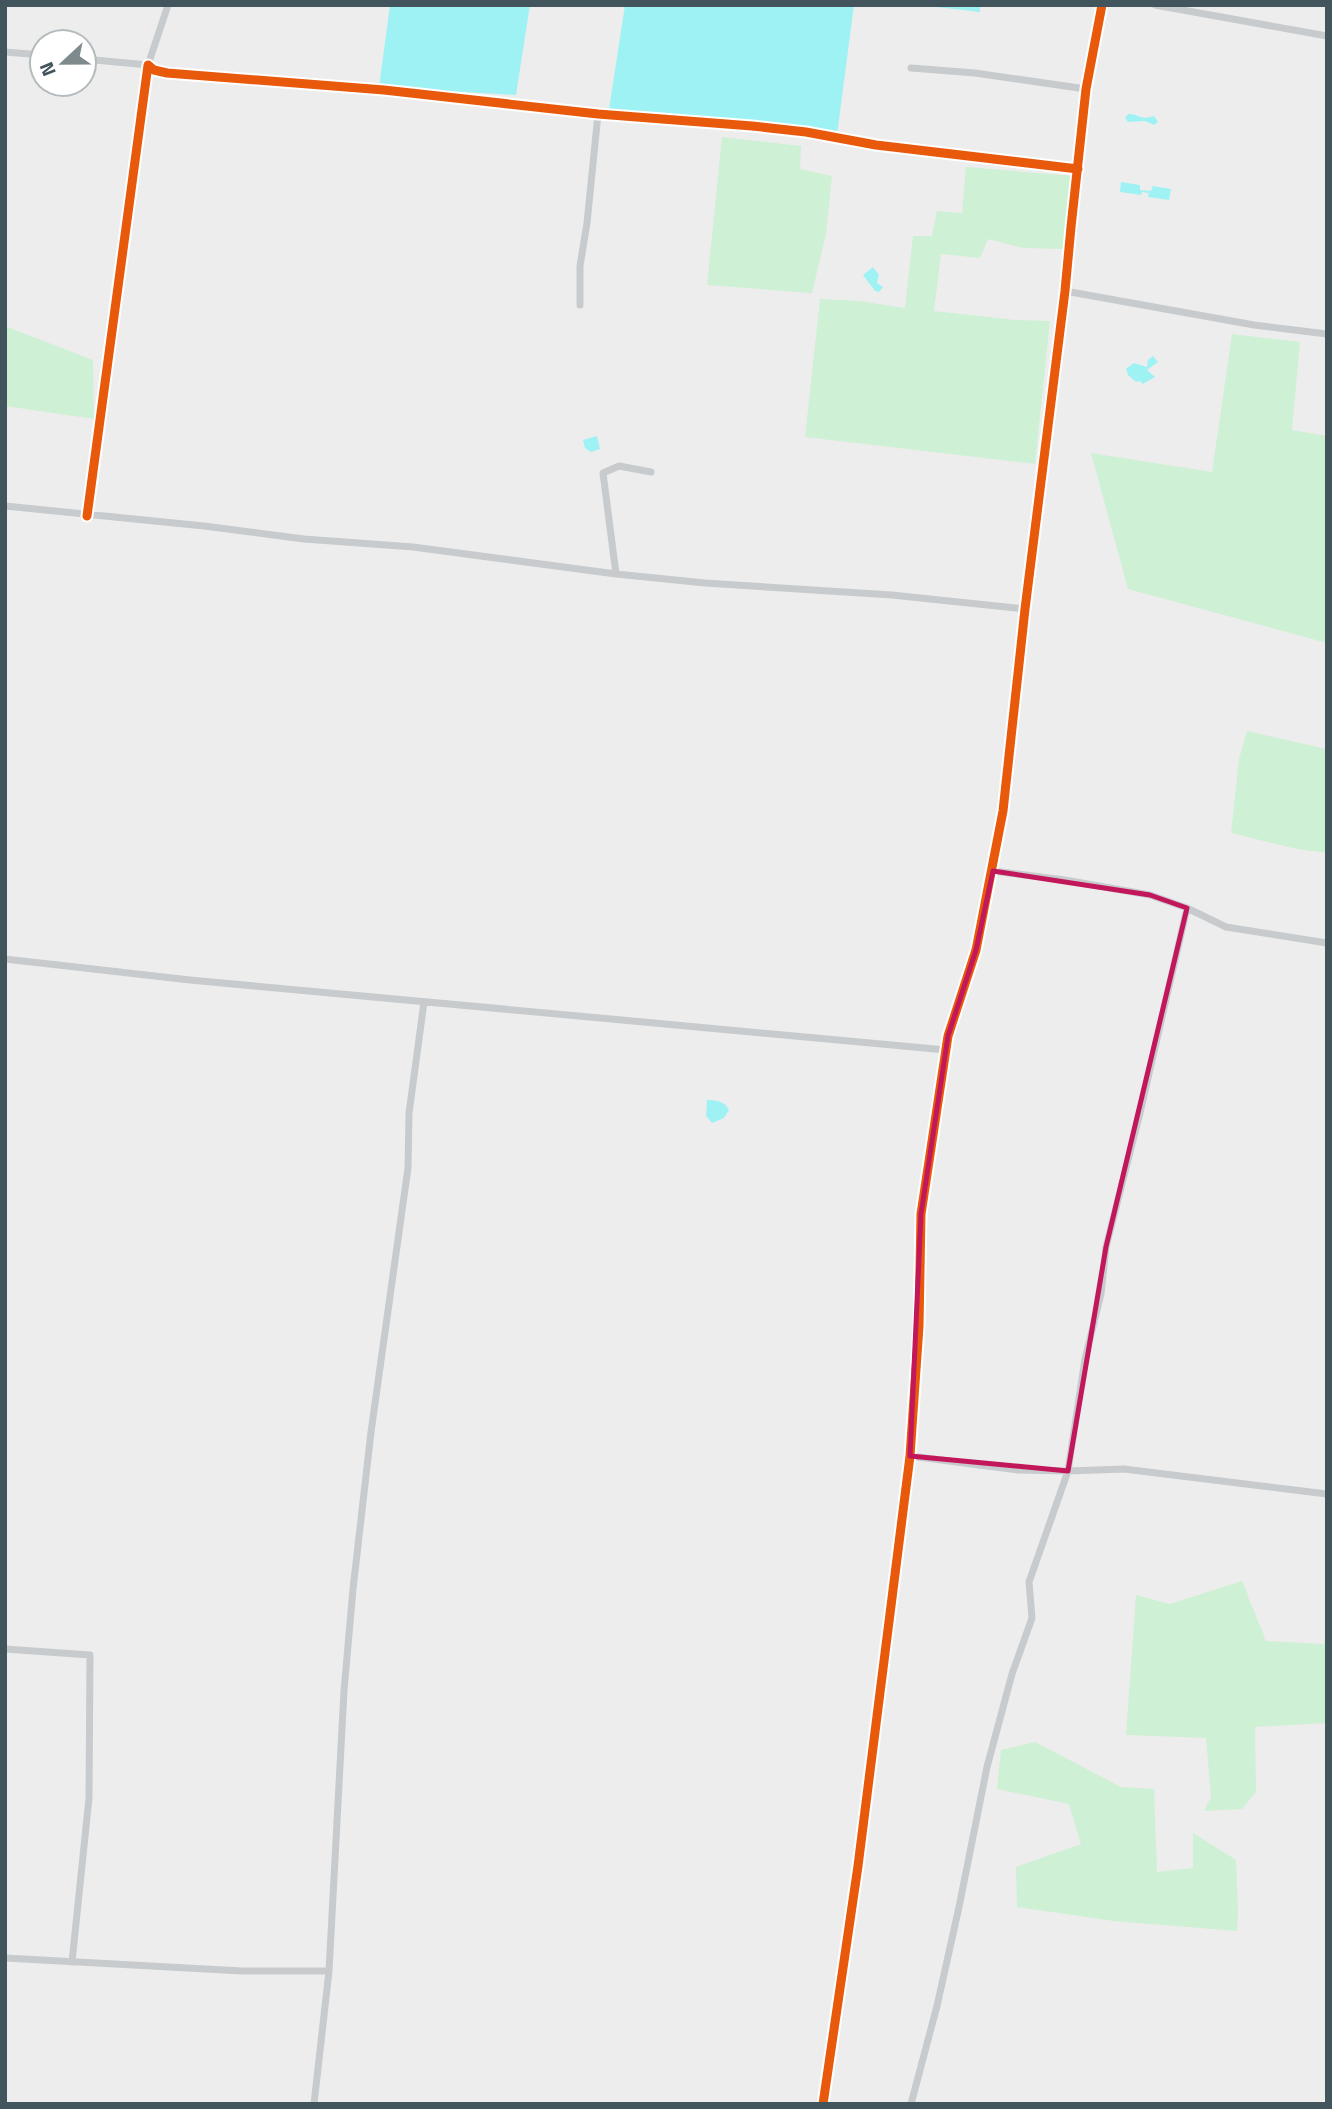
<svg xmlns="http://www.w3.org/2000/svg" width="1332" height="2109" font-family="'Titillium Web',sans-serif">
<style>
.green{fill:#cef0d4}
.water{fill:#9ff2f3}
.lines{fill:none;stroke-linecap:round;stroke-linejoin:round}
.street{stroke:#c7cbcd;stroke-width:7}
.cycleway-casing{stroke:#fff;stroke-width:13}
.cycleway{stroke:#e8590c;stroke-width:9}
.marked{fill:none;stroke:#c2185b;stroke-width:5;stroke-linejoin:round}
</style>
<rect width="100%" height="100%" fill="#eeeded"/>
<path class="green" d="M722,137L801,146L800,169L832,176L826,234L812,293L707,285Z
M966,167L1074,176L1063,249L1023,248L988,239L980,258L941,254L934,311L1015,320L1050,321L1035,464L805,437L820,299L859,301L905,308L913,236H932L937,211L962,213Z
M5,326L93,360L94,419L5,406Z
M1232,334L1300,342L1292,430L1327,436V643L1128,589L1091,453L1212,472Z
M1247,731L1327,749V853L1297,849L1231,833L1239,759Z
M1242,1581L1266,1641L1324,1644L1327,1625V1723L1255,1727L1256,1792L1242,1809L1204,1811L1211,1797L1206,1738L1126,1735L1136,1595L1170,1604Z
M1035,1742L1121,1787L1154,1789L1157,1872L1193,1868V1833L1236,1860L1238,1912L1237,1931L1114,1921L1017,1907L1016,1867L1081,1844L1069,1804L997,1789L1001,1750Z"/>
<path class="water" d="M390,5H530L516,95L379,87Z
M625,5H854L837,135L756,124L609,109Z
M918,5H980V12Z
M1128,114C1138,113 1140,121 1154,116L1158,122L1154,125L1145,121L1128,122L1125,118Z
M1121,182L1140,185V190L1151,191L1153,186L1171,189L1169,200L1148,197L1149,193L1142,192L1141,195L1120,192Z
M873,267L879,275L877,283L883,287L879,292L875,291L863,275Z
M1153,356L1158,362L1147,370L1155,377L1143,384L1140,381L1136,382L1128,375L1126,369L1134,363L1147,367L1148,360Z
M597,436L600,449L591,452L585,448L583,440Z
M707,1100C716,1100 725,1101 729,1110L724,1118L712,1123L706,1116Z"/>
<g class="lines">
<path class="street" d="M1155,5L1327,36
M5,52L42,55
M84,59L148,65L168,5
M911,68L975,73L1086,89
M1065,291L1254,325L1327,334
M580,305V266L587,223L598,114
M5,506L204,526L304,539L413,547L616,574L705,583L892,595L1025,609
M87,516L148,65L154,70L167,73L384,90L598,114L752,126L806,132L876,145L1078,169
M616,574L603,473L619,466L651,472
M993,871L1065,880L1150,895L1187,908L1226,927L1327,943
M5,959L190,980L946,1050
M910,1456L1018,1470L1068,1471L1124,1469L1327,1494
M5,1649L90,1655L89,1798L72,1962
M5,1958L242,1971H329
M314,2104L329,1971L344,1691L353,1589L371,1432L408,1168L409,1113L424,1002
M823,2104L858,1866L910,1456L919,1326L921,1214L948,1036L976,950L1003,811L1025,609L1065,291L1071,227L1086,89L1102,5
M911,2104L937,2006L959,1907L987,1767L1012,1674L1032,1618L1029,1582L1068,1471L1085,1359L1101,1294L1106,1247L1140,1113L1187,908"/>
<g class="cycleway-casing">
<path id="cycleway" d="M87,516L148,65L154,70L167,73L384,90L598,114L752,126L806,132L876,145L1078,169
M823,2104L858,1866L910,1456L919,1326L921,1214L948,1036L976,950L1003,811L1025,609L1065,291L1071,227L1086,89L1102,5"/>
</g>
<use href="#cycleway" class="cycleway"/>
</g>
<path class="marked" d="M993,871L1150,895L1187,908L1106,1247L1068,1471L910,1456L921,1214L948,1036L976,950Z"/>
<rect width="1332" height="2109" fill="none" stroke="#43555c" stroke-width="14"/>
<g transform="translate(63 63) rotate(248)"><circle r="33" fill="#ffffff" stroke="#b4bbbe" stroke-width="2"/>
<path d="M0-5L12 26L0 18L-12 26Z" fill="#7f8a8f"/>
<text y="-10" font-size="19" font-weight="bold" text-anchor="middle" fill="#43555c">N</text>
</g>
</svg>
